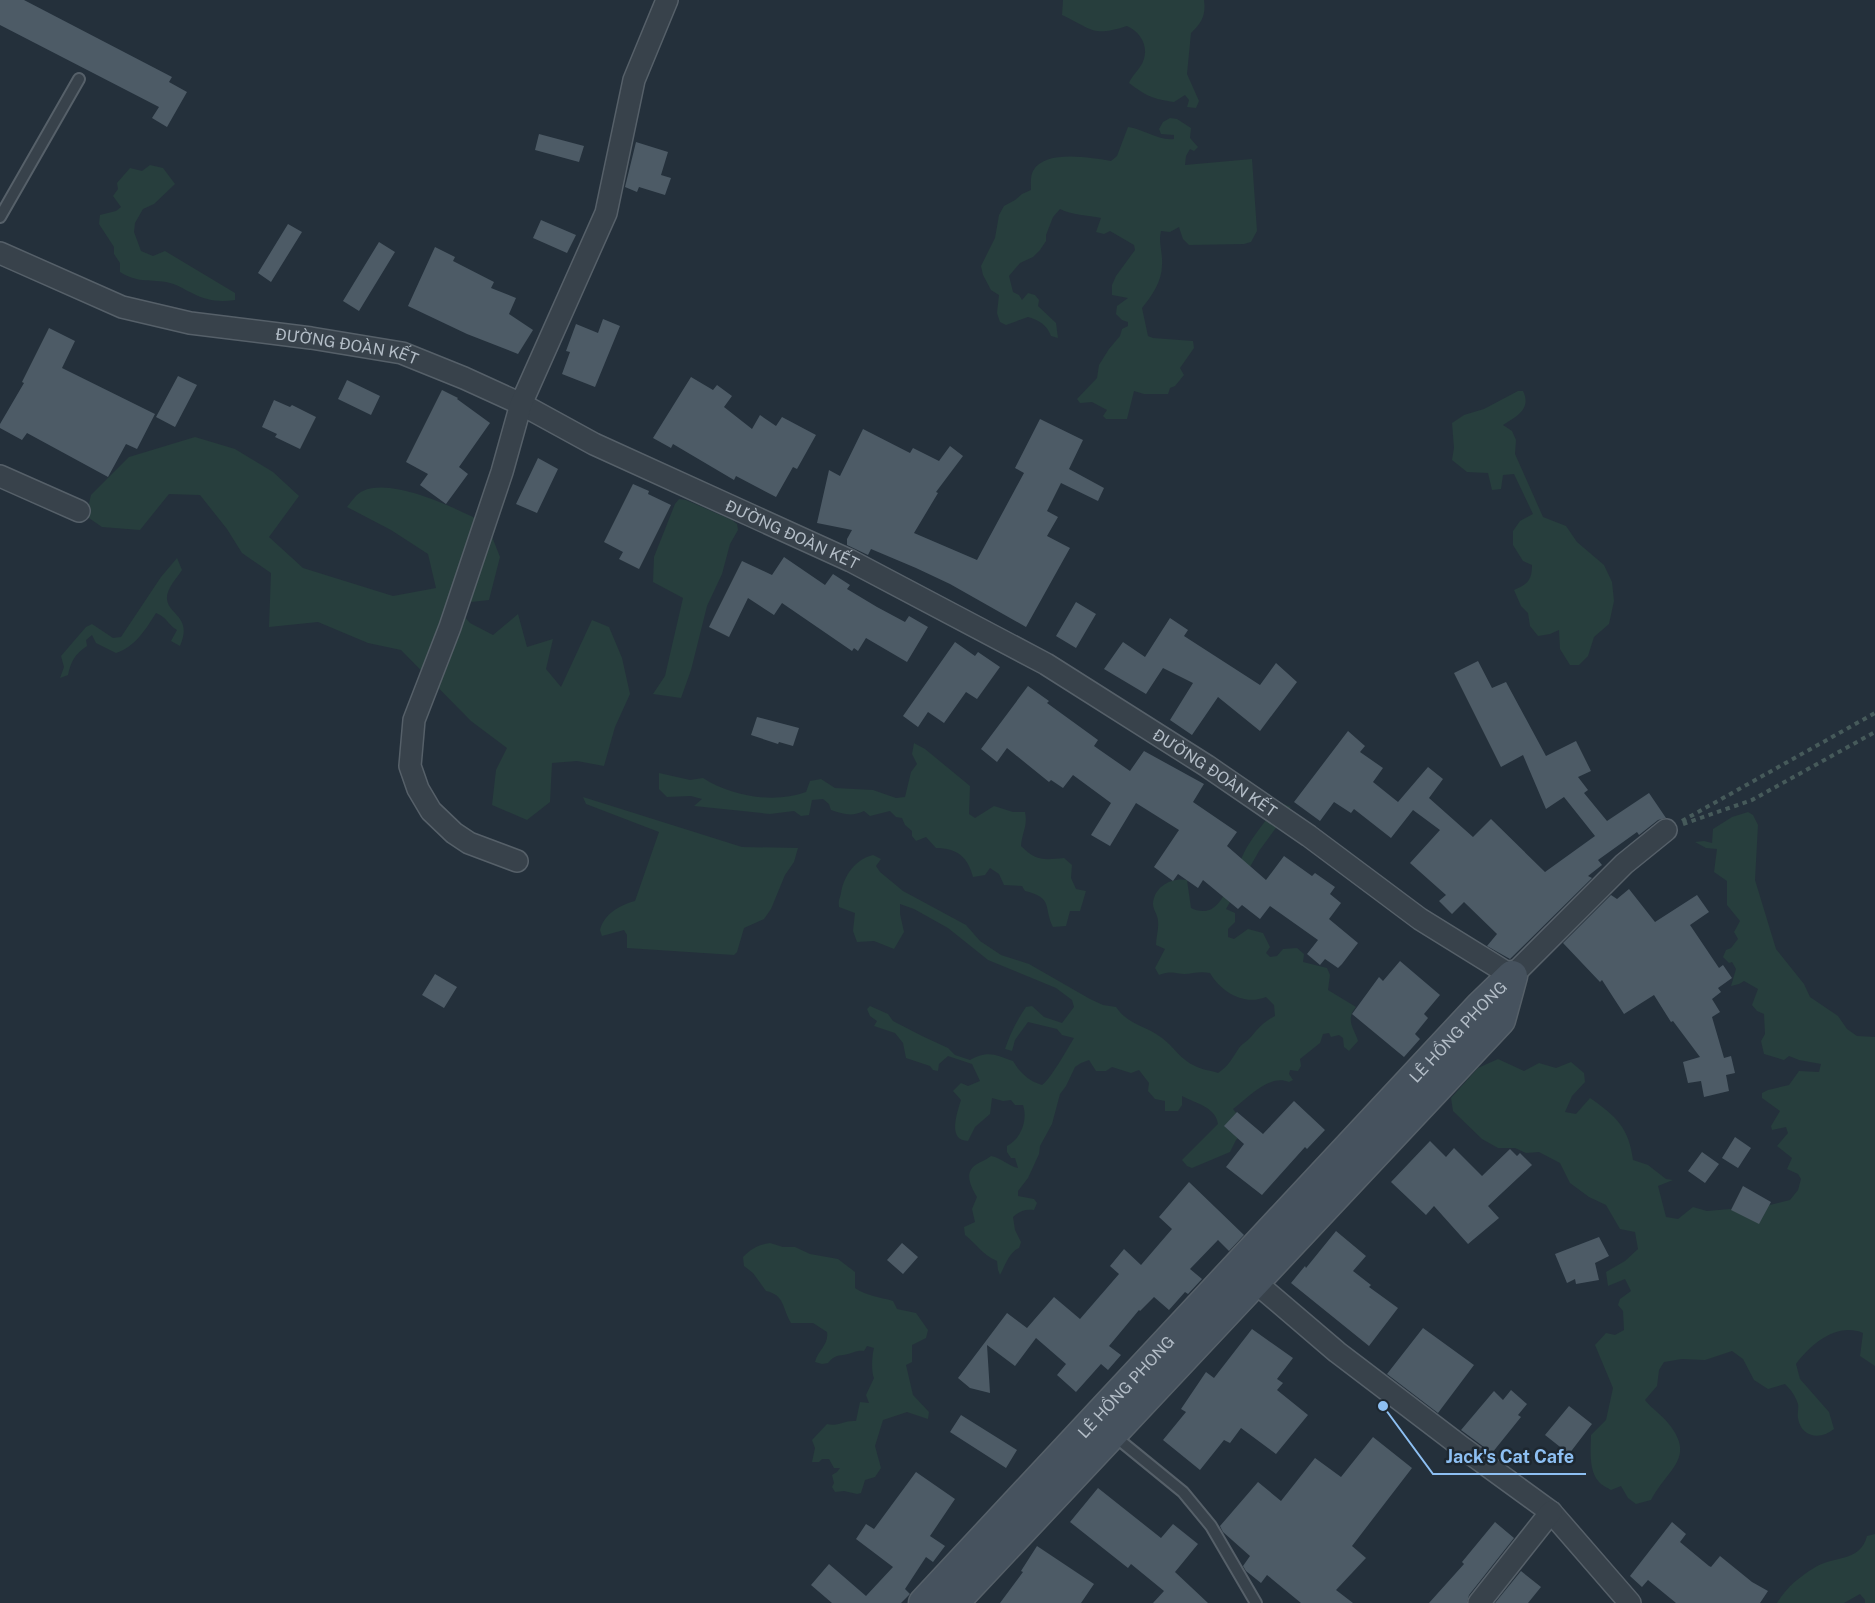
<svg xmlns="http://www.w3.org/2000/svg" width="1875" height="1603" font-family="'Public Sans',sans-serif">
<style>
.green{fill:#273e3d}
.building{fill:#4d5b66}
.lines{fill:none;stroke-linecap:round;stroke-linejoin:round}
.lane-casing{stroke:#566069;stroke-width:14}
.street-casing{stroke:#566069;stroke-width:24}
.secondary-casing{stroke:#566069;stroke-width:33}
.path{stroke:#465a5a;stroke-width:4;stroke-dasharray:4.5 4.5;stroke-linecap:butt}
.lane{stroke:#38424b;stroke-width:10}
.street{stroke:#38424b;stroke-width:21}
.secondary{stroke:#46525e;stroke-width:30}
.labels{text-anchor:middle;dominant-baseline:central;stroke-width:5;stroke-linejoin:round;paint-order:stroke}
.street-label{font-size:16px;fill:#b3bdc7;stroke:#1d2730}
.leader{fill:none;stroke:#8dbff2;stroke-width:2}
.callout-dot{fill:#8dbff2;stroke:#1d2730;stroke-width:2}
.callout-label{font-size:18px;text-anchor:middle;font-weight:bold;fill:#8dbff2;stroke:#1d2730;stroke-width:5;stroke-linejoin:round;paint-order:stroke}
</style>
<rect width="100%" height="100%" fill="#24303b"/>
<path class="green" d="M1063,0H1204C1206,15 1202,23 1191,33L1187,74L1199,101L1196,108L1187,107L1189,100L1185,95L1174,102C1153,99 1146,96 1129,83C1132,76 1136,73 1140,67C1151,51 1143,33 1127,26C1092,37 1094,30 1062,15Z
M1170,118L1177,119L1191,128L1190,138L1198,147L1194,151L1190,149L1186,156L1185,165L1252,159L1257,231L1251,242L1244,244L1189,245L1183,239L1179,227L1170,232L1161,231C1158,242 1163,253 1162,265C1162,281 1152,296 1142,308L1148,336L1153,338L1193,341L1194,348L1180,368L1184,375L1175,386L1170,388L1168,394H1144L1134,391L1127,419H1106L1103,416L1107,410L1092,402L1080,403L1077,399L1097,378L1099,365L1109,349L1120,336L1122,329L1128,326V322L1122,320L1116,314L1117,306L1128,298L1112,295V285L1116,276L1135,250L1134,245L1110,231L1104,234L1096,232L1101,218C1088,215 1071,215 1060,209L1053,217L1046,235V241L1040,250L1033,257L1020,263L1009,276L1013,292L1019,295L1022,300L1028,293L1035,295L1039,300L1038,306L1056,323L1058,338L1051,336C1047,325 1039,320 1028,317L1006,325L1000,322L997,313L999,295L991,290L983,275L981,266L995,238L999,215L1004,206L1015,200L1022,194L1031,190C1031,185 1030,177 1033,171C1045,149 1091,158 1111,161L1117,156L1128,127C1144,129 1158,141 1174,139V135L1161,134L1159,129L1163,122Z
M150,165L163,168L175,184L154,204L143,209L135,223L134,232L141,251L153,256L165,251L235,293V300C219,302 207,301 192,293C183,289 177,284 166,282C147,279 138,283 120,272V263L114,254V247L99,224L100,215L116,211L121,207L113,196L118,189L117,183L130,168L142,171Z
M1518,391H1523C1532,409 1516,417 1503,425L1512,431L1516,440L1515,454L1543,517L1566,526L1577,542L1604,565L1612,582L1614,601L1609,624L1594,637L1588,656L1579,665H1570L1560,649L1559,630L1550,634L1538,636L1530,626L1528,613L1521,606L1514,590C1528,584 1532,580 1532,565L1523,561L1513,545V531L1520,521L1533,514L1514,474L1503,475L1501,489L1492,490L1488,473L1467,472L1452,460L1454,448L1452,423L1464,415L1484,409Z
M195,437L235,449L273,472L299,496L269,537L303,568L393,596L436,588L428,554L391,530L347,507C351,502 357,493 363,491C393,477 459,510 487,524L500,557L489,600L453,604L470,623L493,635L518,614L527,647L553,639L546,669L561,687L592,620L609,627L622,658L630,694L615,727L604,766L577,761L552,763L550,802L527,820L492,805L496,770L507,748L471,721L401,650L368,643L318,622L269,627L271,573L242,553L227,529L200,495L169,494L140,530L102,527L86,516L91,495L129,457Z
M679,499L686,500L732,520L737,524L738,530L730,544L722,574L707,606L691,670L681,698L653,694L665,676L683,598L653,582L654,557L675,504Z
M177,558L182,570C177,578 166,589 167,599C168,615 193,616 180,646L171,641L177,630C168,625 167,617 156,613C146,629 135,647 116,653L96,643L92,635L86,640L87,646C75,654 71,661 68,675L60,678L64,667L61,656L86,627L92,624L113,638L121,637L161,577Z
M914,743L925,749L970,786L969,814L975,818L994,806L1013,812H1025C1028,826 1022,832 1021,846C1036,861 1043,860 1064,858L1072,865L1071,878L1076,889L1086,891L1080,911H1070L1066,926L1053,927C1043,907 1054,898 1025,891L1022,886L1004,885L999,874L990,868L985,875L973,877C968,857 957,848 936,848L926,837L916,841L912,836V831L905,825L902,818L896,817L890,811L870,816L864,811C852,817 843,814 831,810L829,804L823,799L812,800L809,815L801,816L794,811L770,814L694,806L702,799L691,796L667,797L659,789V773L690,780L703,778C731,796 774,804 806,792L810,781L821,779L835,788L873,790L896,798L905,797L911,772L917,764L912,754Z
M583,797L742,847L798,848L794,862L785,875L771,909L764,919L744,928L737,952L734,955L627,948V935L624,930L602,936L600,930C604,914 620,905 635,901L659,832L586,804Z
M1281,803L1291,807L1259,851L1226,909L1235,913V922L1228,929V937L1234,939L1248,929L1263,933L1270,947L1266,953L1270,957L1277,956L1283,949L1297,948L1304,954L1303,962L1327,968L1330,975L1328,990L1356,1007C1345,1020 1354,1028 1358,1041L1349,1051L1344,1047L1343,1038L1339,1035L1331,1037L1329,1033L1323,1034L1320,1043L1300,1059L1301,1066L1298,1071L1290,1070L1289,1074L1293,1080L1289,1082C1269,1074 1249,1097 1233,1109C1238,1116 1245,1118 1249,1126L1236,1140L1230,1152L1192,1168L1187,1166L1182,1160L1218,1124C1216,1107 1195,1103 1182,1096V1105L1178,1111H1165V1101L1155,1099L1148,1091L1149,1083L1139,1070L1131,1073L1112,1067L1106,1071H1096L1089,1060L1081,1063L1075,1067L1066,1086L1060,1094L1052,1124L1040,1146L1039,1154L1028,1178L1018,1191V1196L1034,1199L1037,1203L1034,1210C1024,1209 1020,1211 1013,1217L1015,1230L1021,1242L1019,1248C1009,1252 1005,1266 1000,1275L998,1270L997,1261C981,1254 977,1244 965,1235L964,1227L975,1222L972,1209L977,1197C971,1187 963,1172 977,1164C982,1161 986,1160 991,1156C1002,1158 1008,1166 1018,1168L1015,1158H1011L1007,1152V1146C1021,1139 1028,1120 1023,1105H1015L1011,1100L1003,1101L992,1098L990,1114L975,1127L968,1141C947,1141 957,1113 961,1100L953,1091L961,1083L968,1086L980,1081L972,1064L948,1056L939,1064L938,1071L933,1070L930,1066L906,1058L903,1043L895,1033L874,1026L877,1021L870,1016L867,1009L870,1006L888,1014L893,1021L922,1036L948,1048L955,1055L970,1060C989,1050 995,1055 1013,1061C1020,1073 1029,1081 1042,1085C1050,1080 1068,1048 1074,1038L1062,1035L1057,1029L1028,1022L1015,1040L1012,1051L1005,1049C1010,1034 1017,1020 1026,1007L1032,1006L1044,1017L1062,1023L1074,1007L1072,1000L1056,988L988,960L948,928L914,909L900,904V914L904,932L894,949L874,941L857,942L853,931L855,913L839,907C838,900 840,899 841,893C844,875 856,859 873,855L881,859L876,866L880,872L903,891L966,925L980,941L1001,955L1029,964L1090,999L1103,1005L1116,1007C1128,1025 1145,1025 1162,1038C1174,1047 1181,1060 1195,1066C1202,1070 1210,1070 1218,1073C1229,1066 1232,1058 1239,1048C1242,1044 1246,1042 1250,1038C1258,1029 1263,1022 1275,1016L1274,1005L1266,997C1244,1006 1221,992 1210,973C1198,971 1193,974 1184,974C1171,973 1172,971 1159,975L1155,968L1165,949L1156,945C1156,937 1159,929 1158,921C1158,915 1153,910 1153,904C1154,886 1172,877 1187,880L1191,908C1197,911 1206,913 1213,908C1227,899 1238,863 1247,847C1257,831 1268,817 1281,803Z
M1748,812L1753,815L1758,825L1755,880L1776,949L1804,984L1810,997L1838,1016L1847,1029L1857,1036L1875,1037V1366L1860,1356L1863,1333C1837,1322 1811,1344 1796,1364L1800,1379L1829,1412L1834,1429C1821,1440 1801,1438 1798,1418C1797,1413 1799,1409 1798,1404C1795,1395 1791,1390 1785,1384L1768,1389L1754,1380L1743,1359L1732,1351L1705,1360L1682,1359L1664,1362L1659,1370L1657,1386L1645,1400C1652,1409 1661,1414 1668,1423C1697,1458 1667,1469 1651,1500L1636,1504L1628,1498L1621,1486L1611,1490C1608,1488 1601,1485 1599,1482C1588,1470 1591,1449 1591,1435L1606,1420L1613,1388L1595,1345L1606,1333L1615,1335L1624,1330L1623,1311L1618,1305L1620,1299L1631,1291L1625,1279L1608,1286L1606,1272L1625,1261L1638,1249L1635,1232L1620,1229L1606,1205L1589,1197L1570,1183L1560,1163L1539,1152L1526,1153L1515,1148H1498L1482,1139L1453,1111L1451,1098L1478,1068L1498,1059L1524,1071L1539,1063L1556,1068L1571,1062L1584,1073L1585,1082L1572,1096L1565,1112L1576,1114L1590,1098C1616,1116 1629,1128 1633,1160L1648,1165L1666,1179L1673,1180L1658,1186L1666,1217L1678,1219L1693,1207L1707,1211L1730,1209L1738,1213L1790,1200L1798,1190L1801,1179L1798,1174L1787,1169L1792,1158L1777,1146L1788,1133L1786,1127L1772,1130L1771,1126L1780,1111L1762,1098V1093L1768,1090L1789,1085L1799,1071L1819,1072L1821,1064L1799,1060L1789,1056L1784,1060L1764,1054L1761,1041L1765,1034L1764,1014L1757,1011L1752,1005L1758,989L1744,981L1739,984L1731,986L1736,969L1732,962L1729,963L1723,957L1726,950L1731,948L1738,939L1734,932L1740,921L1727,905V881L1714,872L1717,849L1706,848L1695,842L1704,841L1712,843L1713,829L1732,817Z
M770,1243L783,1247H795L810,1254L838,1259L855,1272V1288C866,1296 880,1297 893,1301L897,1309L916,1313L928,1330L926,1338L912,1345V1362L906,1365L913,1395L929,1412L928,1419L907,1412L883,1420L875,1446L881,1468L875,1477L865,1480L861,1493L857,1494L844,1491L835,1492L832,1487L834,1483L832,1475L837,1472L840,1468H834L829,1459H822L819,1462H812L815,1448L812,1440L827,1424C837,1427 844,1420 856,1421L860,1402L869,1403L866,1395L874,1378C871,1371 872,1355 874,1348L867,1346L864,1351C856,1350 854,1353 848,1354C838,1356 834,1355 828,1363L822,1364L815,1362C818,1350 829,1345 827,1332L813,1323H791C782,1308 785,1295 766,1291L753,1273L744,1266L743,1257C752,1248 758,1245 770,1243Z
M1875,1534V1603H1865V1600L1860,1594L1844,1603H1777C1786,1588 1799,1577 1814,1568C1834,1555 1860,1563 1867,1536Z"/>
<path class="building" d="M0,0H24L172,77L169,82L187,92L167,127L152,118L159,107L0,25Z
M539,134L584,146L579,162L535,150Z
M636,142L668,152L661,175L671,178L665,195L639,187L637,192L625,187Z
M541,220L576,235L567,253L533,238Z
M288,224L302,232L271,282L258,273Z
M379,242L395,252L359,311L343,301Z
M435,247L455,257L453,261L494,282L491,288L516,298L509,314L533,330L518,354L467,334L408,306Z
M603,319L620,326L595,387L562,374L570,352L566,351L576,324L598,333Z
M49,328L75,341L62,368L155,414L137,449L126,444L108,477L27,433L22,440L0,428V424L24,383L22,382Z
M178,376L197,385L175,427L156,417Z
M691,377L713,390L717,385L732,396L724,407L752,429L760,415L776,426L782,417L816,435L797,469L793,467L776,497L736,476L734,480L673,444L671,448L653,438Z
M347,380L380,396L371,415L338,399Z
M442,390L458,398L457,399L490,423L459,467L468,474L446,504L420,485L428,474L406,462Z
M274,400L290,407L292,405L316,417L300,449L275,437L277,434L262,427Z
M1040,419L1083,440L1069,469L1104,488L1098,501L1061,483L1047,511L1058,517L1047,536L1070,548L1026,627L950,584L916,568L871,549L868,555L847,545V539L852,530L817,523L829,470L840,476L863,429L910,453L913,448L939,461L950,446L963,456L936,492L938,493L914,533L977,560L1024,473L1015,468Z
M538,458L558,469L537,513L516,504Z
M633,484L649,491L648,494L671,505L639,569L619,559L623,552L604,542Z
M784,557L825,585L833,574L850,585L847,589L877,607L905,622L909,616L928,627L907,662L866,638L858,651L854,648L852,651L782,603L774,615L748,598L729,637L709,627L742,561L772,575Z
M1076,602L1096,614L1076,648L1056,636Z
M1170,618L1188,630L1184,636L1260,685L1276,663L1297,682L1260,731L1218,697L1192,735L1170,720L1193,683L1163,668L1146,694L1104,669L1123,642L1145,657Z
M955,642L975,656L978,652L1000,667L977,699L966,692L944,723L928,712L918,727L903,716Z
M1478,661L1492,688L1506,682L1546,756L1576,741L1591,771L1578,777L1588,790L1584,793L1607,821L1649,793L1666,818L1658,820L1639,835L1637,832L1598,860L1602,865L1588,876L1592,878L1510,959L1487,946L1497,934L1464,902L1452,914L1439,901L1446,895L1410,863L1440,830L1413,810L1391,838L1354,809L1351,813L1334,802L1320,821L1294,802L1348,731L1365,746L1360,752L1383,768L1373,782L1398,802L1428,767L1443,779L1429,798L1473,837L1491,819L1545,872L1595,836L1564,797L1546,809L1523,755L1501,767L1454,673Z
M1028,686L1049,701L1047,703L1098,740L1094,746L1130,771L1144,751L1204,784L1193,802L1237,832L1227,846L1266,880L1284,856L1312,876L1315,873L1335,887L1330,894L1341,903L1329,919L1358,943L1342,964L1338,968L1325,959L1320,965L1307,954L1318,940L1270,906L1260,919L1242,905L1238,909L1203,880L1198,888L1178,874L1173,881L1154,867L1179,830L1136,803L1110,846L1091,835L1111,803L1073,775L1063,788L1051,780L1049,782L1007,748L997,762L981,749Z
M757,717L799,728L793,746L779,742L778,744L751,735Z
M1629,889L1655,922L1697,895L1709,912L1690,925L1719,968L1723,965L1732,978L1718,988L1721,992L1712,999L1720,1012L1712,1017L1724,1058L1731,1056L1735,1073L1726,1075L1729,1091L1704,1097L1701,1081L1688,1083L1683,1062L1700,1057L1673,1021L1671,1022L1654,995L1624,1014L1602,980L1600,982L1563,943L1611,895L1617,899Z
M1400,961L1440,995L1424,1014L1428,1018L1415,1034L1420,1039L1404,1057L1352,1014L1379,977L1383,981Z
M435,974L457,987L444,1008L422,995Z
M1294,1101L1325,1130L1307,1149L1305,1147L1262,1195L1226,1167L1244,1144L1224,1126L1237,1112L1263,1134Z
M1735,1137L1751,1148L1738,1168L1722,1158Z
M1430,1141L1446,1157L1454,1148L1482,1176L1510,1149L1517,1156L1520,1153L1532,1165L1488,1206L1499,1218L1468,1244L1434,1206L1426,1215L1391,1182Z
M1702,1152L1719,1164L1705,1183L1688,1171Z
M1189,1182L1244,1235L1229,1251L1218,1240L1190,1269L1202,1279L1188,1294L1185,1292L1169,1310L1154,1297L1140,1311L1139,1310L1109,1346L1121,1355L1108,1370L1101,1364L1076,1392L1057,1375L1066,1364L1036,1338L1015,1366L987,1345L990,1393L970,1388L958,1378L1007,1313L1027,1328L1054,1297L1080,1319L1119,1274L1110,1266L1124,1249L1141,1265L1172,1229L1159,1217Z
M1743,1186L1771,1202L1759,1224L1731,1210Z
M1336,1231L1366,1256L1353,1271L1371,1285L1369,1287L1398,1308L1369,1346L1291,1283L1305,1266L1306,1268Z
M1599,1237L1609,1256L1595,1263L1599,1280L1576,1284L1575,1279L1567,1283L1555,1254Z
M902,1243L918,1257L903,1274L887,1260Z
M1423,1328L1474,1365L1438,1413L1387,1374Z
M1252,1329L1293,1358L1277,1379L1283,1383L1277,1390L1308,1415L1276,1454L1241,1428L1230,1443L1224,1440L1200,1470L1163,1440L1186,1412L1181,1409L1206,1372L1214,1378Z
M1511,1390L1527,1404L1518,1415L1521,1417L1492,1453L1461,1430L1494,1391L1503,1400Z
M1569,1406L1592,1424L1569,1454L1545,1435Z
M961,1415L1017,1450L1006,1468L950,1432Z
M1373,1437L1412,1468L1352,1546L1366,1558L1336,1590L1353,1603H1301L1267,1575L1261,1583L1246,1571L1243,1566L1250,1556L1223,1532L1220,1526L1258,1482L1281,1501L1315,1458L1341,1477Z
M916,1472L955,1499L930,1536L945,1546L933,1562L926,1557L905,1589L910,1594L901,1603H832L811,1585L829,1564L866,1596L893,1567L856,1539L866,1524L874,1529Z
M1098,1488L1161,1538L1173,1524L1198,1544L1175,1572L1208,1603H1153L1164,1591L1131,1564L1128,1568L1070,1522Z
M1495,1522L1514,1538L1469,1595L1467,1603H1429L1464,1564L1462,1562Z
M1672,1522L1686,1534L1680,1542L1709,1566L1711,1567L1720,1556L1752,1582L1768,1591L1760,1603H1676L1648,1580L1642,1587L1630,1576Z
M1037,1546L1094,1584L1081,1603H1000L1023,1572L1021,1571Z
M1521,1571L1541,1587L1528,1603H1495Z"/>
<g class="lines">
<g class="lane-casing">
<path id="lane" d="M0,217L79,79
M1112,1434L1183,1492L1211,1526L1256,1603"/>
</g>
<g class="street-casing">
<g id="street">
<path id="s1" d="M0,253L122,307L190,323L311,338L402,353L464,378L521,404L594,444L851,561L1046,664L1207,766L1309,836L1420,919L1512,976L1624,864L1666,830"/>
<path d="M0,476L79,511"/>
<path d="M517,861L469,843L454,833L431,811L418,789L410,766L414,720L450,627L502,472L521,404L606,213L634,80L667,0"/>
<path d="M1255,1282L1337,1352L1463,1448L1551,1512L1630,1603"/>
<path d="M1479,1603L1551,1512"/>
</g>
</g>
<g class="secondary-casing">
<g id="secondary">
<path id="s2" d="M924,1603L1481,1006L1512,976L1500,1020L953,1603"/>
</g>
</g>
<path class="path" d="M1682,821L1875,713
M1683,824L1752,800L1875,732"/>
<use href="#lane" class="lane"/>
<use href="#street" class="street"/>
<use href="#secondary" class="secondary"/>
</g>
<g class="labels">
<g class="street-label">
<text stroke="none"><textPath href="#s1" startOffset="362">ĐƯỜNG ĐOÀN KẾT</textPath></text>
<text stroke="none"><textPath href="#s1" startOffset="848">ĐƯỜNG ĐOÀN KẾT</textPath></text>
<text stroke="none"><textPath href="#s1" startOffset="1334">ĐƯỜNG ĐOÀN KẾT</textPath></text>
<text stroke="none"><textPath href="#s2" startOffset="782">LÊ HỒNG PHONG</textPath></text>
<text stroke="none"><textPath href="#s2" startOffset="296">LÊ HỒNG PHONG</textPath></text>
</g>
</g>
<path class="leader" d="M1383 1406L1433 1474H1586"/>
<circle class="callout-dot" cx="1383" cy="1406" r="6"/>
<g class="callout-label">
<text x="1510" y="1463">Jack's Cat Cafe</text>
</g>
</svg>
